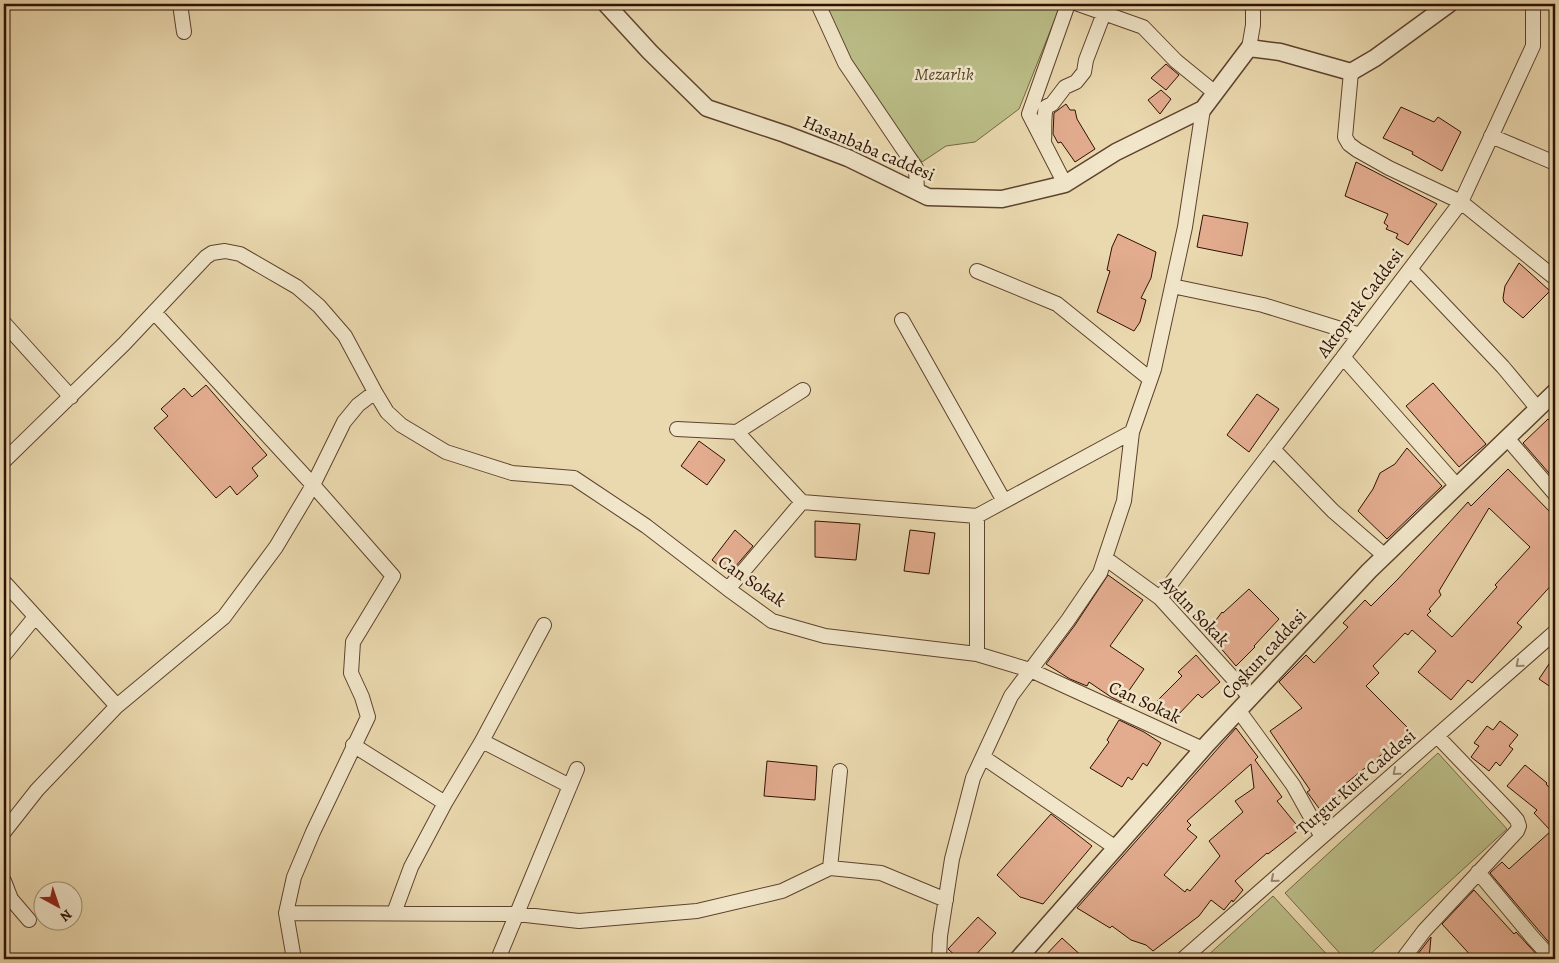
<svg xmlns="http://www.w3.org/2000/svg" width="1559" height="963" font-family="Alegreya,serif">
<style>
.green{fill:#bbbe88;stroke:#756745}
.building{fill:#e3ac8f;stroke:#2f1002;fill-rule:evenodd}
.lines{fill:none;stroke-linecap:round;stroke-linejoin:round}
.minor-casing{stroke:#5e422d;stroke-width:16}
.tertiary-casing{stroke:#5e422d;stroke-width:19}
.minor{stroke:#f1e6ca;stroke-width:14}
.tertiary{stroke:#f1e6ca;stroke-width:16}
.oneway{stroke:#9a8670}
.labels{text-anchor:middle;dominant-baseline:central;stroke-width:5;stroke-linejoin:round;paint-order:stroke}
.park-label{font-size:18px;font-style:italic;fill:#59442a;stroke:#f1e6ca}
.street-label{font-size:18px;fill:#2f1002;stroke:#f1e6ca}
</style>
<rect width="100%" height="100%" fill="#ead8ae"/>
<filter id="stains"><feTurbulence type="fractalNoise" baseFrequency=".004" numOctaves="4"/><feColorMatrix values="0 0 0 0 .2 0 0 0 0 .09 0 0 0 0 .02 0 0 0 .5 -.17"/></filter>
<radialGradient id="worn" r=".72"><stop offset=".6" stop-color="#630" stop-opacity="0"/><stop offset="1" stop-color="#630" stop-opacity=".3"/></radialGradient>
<path class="green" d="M824,4H1061L1019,109L975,142L946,146L922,162L845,63Z
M1438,753L1507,829L1365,959H1345L1285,893Z
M1273,896L1331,959H1220L1206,957Z"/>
<path class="building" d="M1166,64L1179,75L1166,90L1151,78Z
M1161,90L1171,99L1160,114L1148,100Z
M1066,104L1070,110H1075L1077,119L1095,149L1075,162L1061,142L1058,143L1053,134L1054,113Z
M1401,107L1434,122L1438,117L1461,132L1442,171L1412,154L1413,152L1383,138Z
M1356,162L1437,204L1408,245L1396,238L1398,234L1386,229L1388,226L1384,223L1388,214L1345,196Z
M1203,215L1248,223L1242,256L1197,247Z
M1118,234L1156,252L1151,278L1141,298L1146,300L1140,322L1134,331L1097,312L1110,271L1107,270L1112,247Z
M1519,263L1550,291L1523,318L1504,302L1503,298L1505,286Z
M1433,383L1486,444L1459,467L1406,406Z
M206,385L267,455L252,468L258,476L237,495L230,486L216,498L154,428L168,416L161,409L184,388L192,397Z
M1257,394L1279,409L1249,452L1227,435Z
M1555,414V480L1523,443L1548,419V420Z
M699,441L725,460L707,485L681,466Z
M1407,448L1442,486L1387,539L1358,511L1373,489L1380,473L1395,464Z
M1508,469L1555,517V581L1517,623L1522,627L1491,662L1472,683L1468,680L1451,700L1418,672L1436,651L1412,630L1408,635L1405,633L1373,666L1379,673L1366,686L1411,731L1388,754L1386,751L1344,785L1348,790L1321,811L1307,792L1310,790L1270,731L1302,708L1279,682L1306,655L1314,663L1348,627L1343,623L1365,600L1371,606L1398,579L1468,502L1471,506ZM1489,508L1530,547L1495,585L1497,587L1452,637L1427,615L1431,611L1429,609L1441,595L1439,591Z
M815,521L860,524L856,560L815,557Z
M735,530L753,546L729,574L712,560Z
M910,530L935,533L929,574L904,571Z
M1108,575L1143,600L1110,646L1144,669L1121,702L1111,697L1089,682L1087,686L1070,679L1046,664L1075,625Z
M1249,589L1279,619L1254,646L1255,647L1236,666L1207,632L1222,612L1223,613Z
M1196,655L1220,682L1202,698L1198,694L1175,718L1157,701L1182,676L1178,672Z
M1555,655V690L1539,679Z
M1119,720L1144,732L1161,743L1147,766L1143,763L1132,780L1128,777L1122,787L1090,768L1109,742L1107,740Z
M1500,721L1518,735L1509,746L1513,749L1500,766L1496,762L1489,771L1471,757L1479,746L1474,743L1487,726L1493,730Z
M1236,728L1258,757L1255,760L1282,797L1277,801L1300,829L1268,854L1267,853L1235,881L1243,890L1233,902L1232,900L1224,910L1211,900L1199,916L1153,951L1146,945L1131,940L1112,926L1110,928L1077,908ZM1251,764L1254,788L1235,801L1243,812L1209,841L1220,856L1190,891L1187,889L1185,892L1164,875L1197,837L1187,829L1191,825L1187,821Z
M767,761L817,766L815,800L764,796Z
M1525,765L1547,783L1546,784L1555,794V942L1552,946L1490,873L1502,862L1509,869L1551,831L1534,813L1537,810L1507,786Z
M1051,814L1092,846L1043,904L1020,897L997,875Z
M1474,890L1514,934L1516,932L1539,957L1536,959H1474L1442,924Z
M978,917L996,933L972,959H959L948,949Z
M1431,937L1429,959H1414Z
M1062,938L1085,959H1042Z"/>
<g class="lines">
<g class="minor-casing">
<path id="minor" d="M180,4L184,32
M818,4L845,63L916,168L917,192
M1078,4L1143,27L1176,61L1214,92
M1249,48L1253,25V4
M1351,72L1345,137L1349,144L1357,150L1389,168L1461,202L1555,278
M1491,136L1555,163
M1044,141C1045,129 1043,119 1046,107L1052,104L1065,87L1076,82L1084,72L1086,60L1104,13
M1065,184L1029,114L1068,4
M1410,269L1503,367L1538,409
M977,271L1057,304L1150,379
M1172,286L1263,305L1360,335
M154,312L313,485L393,576L353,642L351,673L362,697L368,717L313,832L294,877L286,913L294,959
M902,320L1004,501
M4,323L71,397
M1343,357L1457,486
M677,429L737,432L803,390
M737,432L802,502L977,516L1132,432
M1507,438L1555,494
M1273,449L1333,511L1385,556
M4,461L124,344L206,257L212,253L225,251L240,254L297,287L319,306L345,336L375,392L387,412L401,425L446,452L512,473L574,478L646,526L728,589L772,621L825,636L977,654L1030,670L1203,749
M1105,558L1160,598L1251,698
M4,582L117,706
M728,589L802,502
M1160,598L1461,202L1533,46V4
M977,654V516
M4,655L35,617
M1239,711L1293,785L1322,837
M482,741L570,786
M353,745L445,803
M983,757L1116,848
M4,832L37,790L117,706L224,617L276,547L313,485L344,422L358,405L375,392
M830,868L840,771
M1478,872L1533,938L1552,959
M4,881L11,899L29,920
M286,913L517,914L579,921L697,911L782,891L830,868L881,873L946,900
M394,913L411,867L445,803L482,741L544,625
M498,959L577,769
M939,959L940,936L952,859L973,778L1011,696L1068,620L1100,573L1124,501L1132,432L1154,369L1185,227L1203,109
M1183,959L1555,632
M1403,959L1424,931L1517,831L1519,826L1517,820L1511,813L1437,736"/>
</g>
<g class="tertiary-casing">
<path id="tertiary" d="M606,4L650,52L707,108L785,134L848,158L928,197L1002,199L1065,184L1116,152L1203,109L1249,48L1280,52L1351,72L1375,58L1449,4
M1018,959L1208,743L1369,571L1555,392"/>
</g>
<use href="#minor" class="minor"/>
<use href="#tertiary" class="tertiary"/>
</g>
<defs><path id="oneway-chevron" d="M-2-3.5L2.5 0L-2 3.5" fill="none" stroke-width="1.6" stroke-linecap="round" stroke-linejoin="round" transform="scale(1.25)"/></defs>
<g class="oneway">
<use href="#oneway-chevron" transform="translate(1519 664) rotate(139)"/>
<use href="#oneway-chevron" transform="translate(1396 772) rotate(139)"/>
<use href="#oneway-chevron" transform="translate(1274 879) rotate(139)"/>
</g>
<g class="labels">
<g class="park-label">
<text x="944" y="74">Mezarlık</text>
</g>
<g class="street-label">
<text transform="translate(869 148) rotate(23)">Hasanbaba caddesi</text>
<text transform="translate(1360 303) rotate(-53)">Aktoprak Caddesi</text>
<text transform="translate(752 581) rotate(34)">Can Sokak</text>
<text transform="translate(1195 611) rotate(46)">Aydın Sokak</text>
<text transform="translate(1264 654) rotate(-47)">Coşkun caddesi</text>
<text transform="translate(1145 702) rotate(25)">Can Sokak</text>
<text transform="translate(1356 782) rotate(-41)">Turgut Kurt Caddesi</text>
</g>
</g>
<rect width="1559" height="963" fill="none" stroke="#ead8ae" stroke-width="20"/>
<rect x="5" y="5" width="1549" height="953" fill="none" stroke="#2f1002" stroke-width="2.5"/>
<rect x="10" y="10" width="1539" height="943" fill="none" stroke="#2f1002"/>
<g transform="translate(58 906) rotate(140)"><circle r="24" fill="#f1e6ca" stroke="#a3907a"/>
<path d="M0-4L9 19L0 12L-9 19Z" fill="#8f2418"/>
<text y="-8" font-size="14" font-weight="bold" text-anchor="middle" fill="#2f1002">N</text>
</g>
<rect width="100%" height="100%" filter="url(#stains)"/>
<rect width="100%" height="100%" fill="url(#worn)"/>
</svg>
